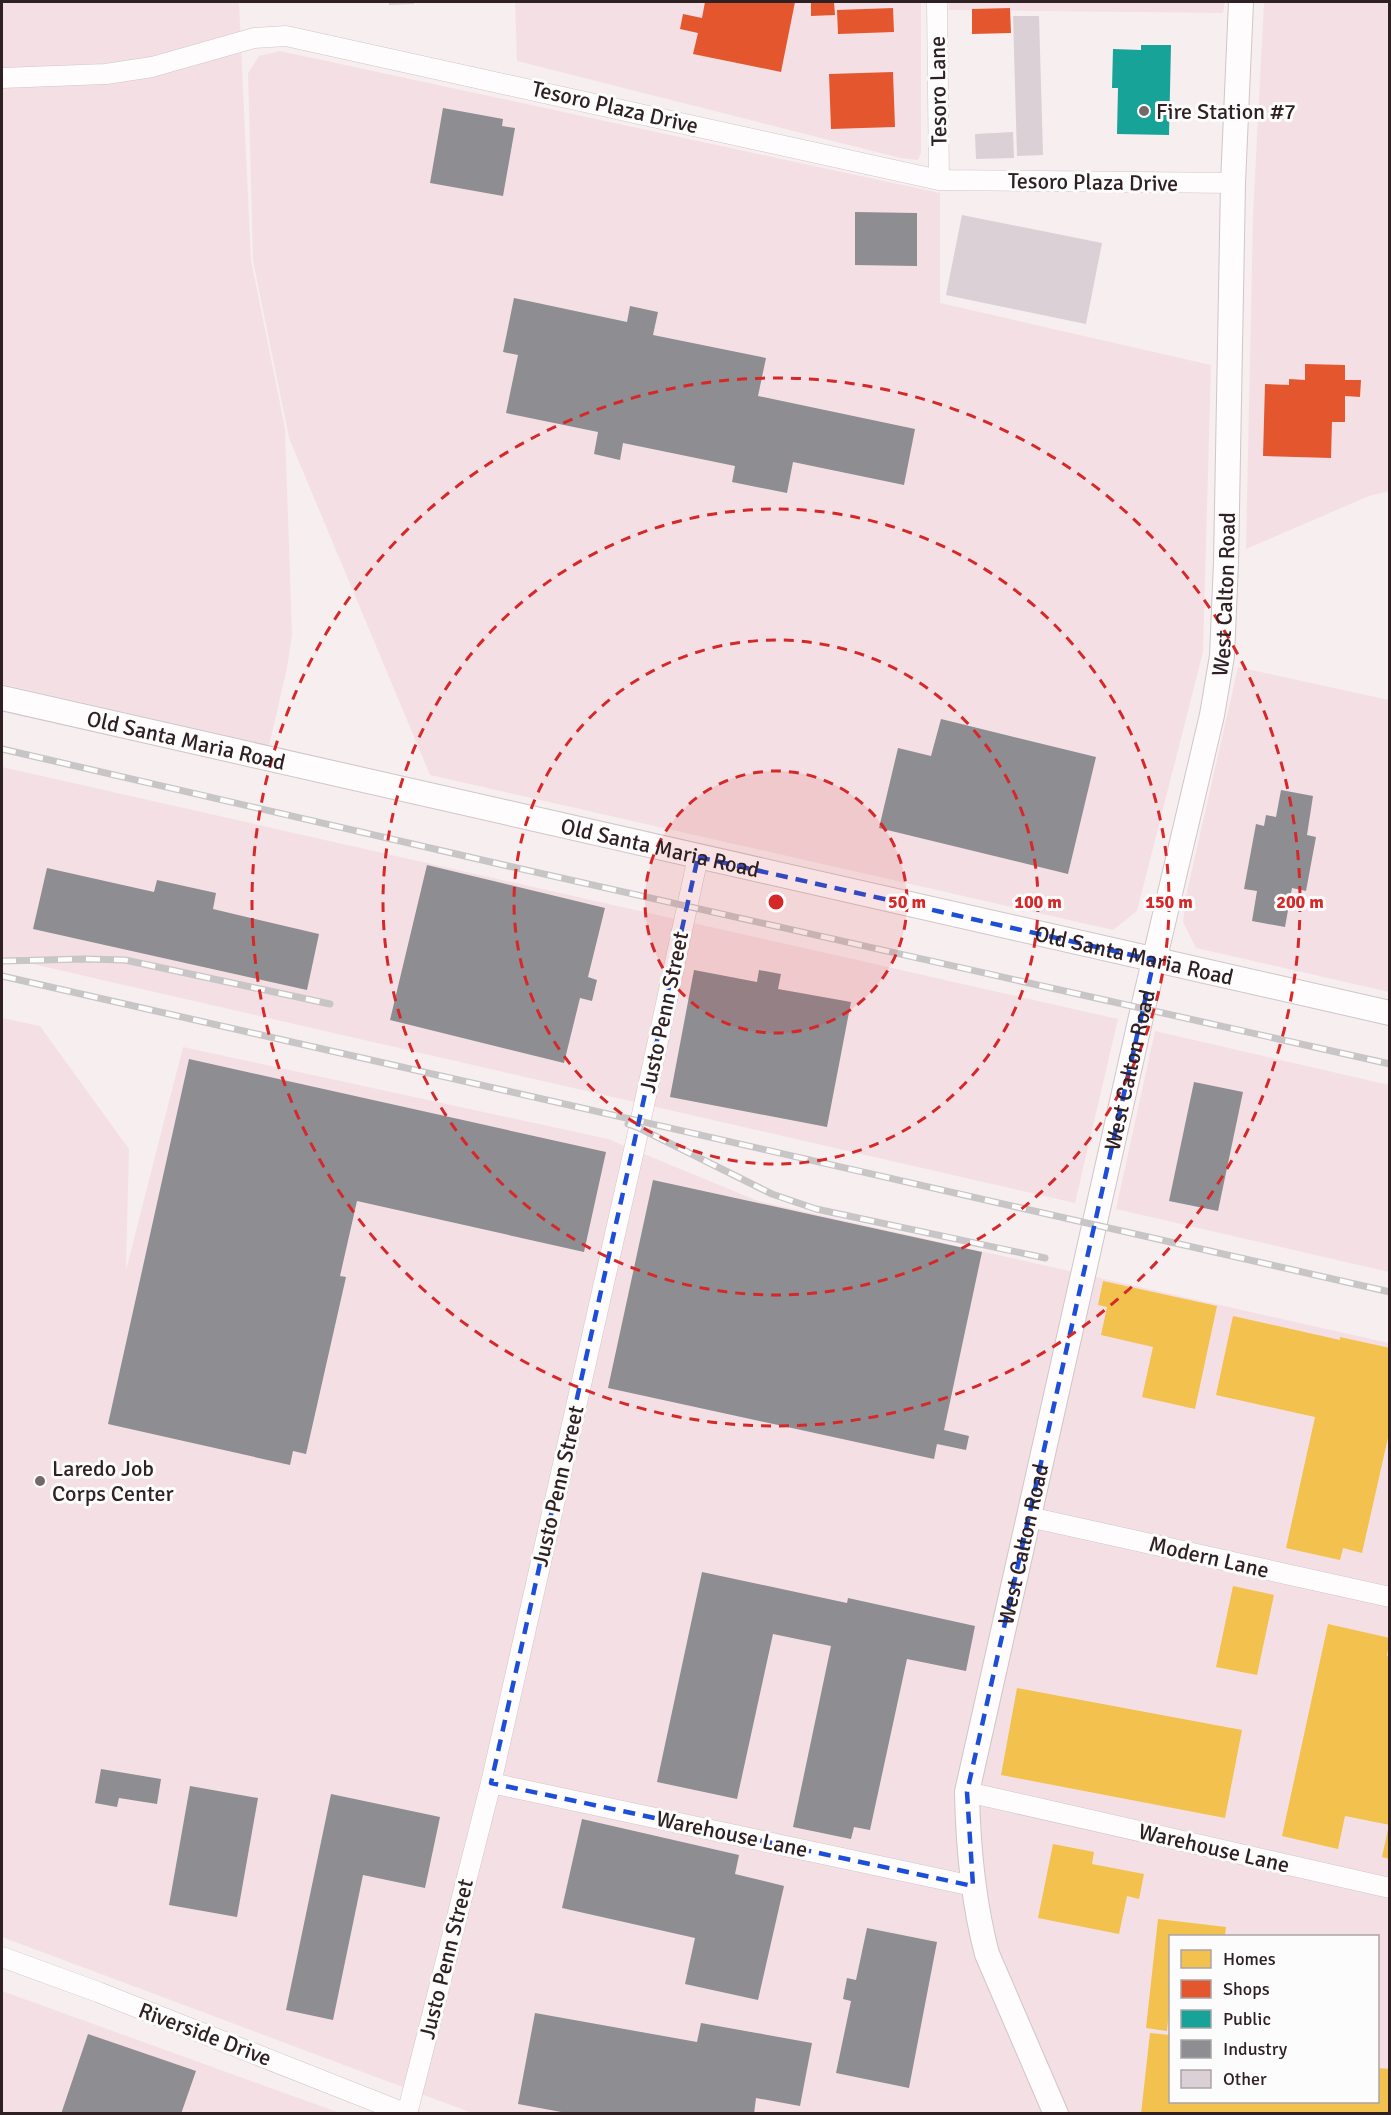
<svg xmlns="http://www.w3.org/2000/svg" width="1391" height="2115" font-family="Signika,sans-serif">
<style>
.built{fill:#f4e0e4;fill-rule:evenodd}
.homes{fill:#f2c14e}
.shops{fill:#e4572e}
.public{fill:#17a398}
.industry{fill:#8d8d92}
.building{fill:#dad0d5}
.lines{fill:none;stroke-linecap:round;stroke-linejoin:round}
.minor-casing{stroke:#d0c5c7;stroke-width:21}
.major-casing{stroke:#d0c5c7;stroke-width:26}
.minor{stroke:#fefcfd;stroke-width:20}
.major{stroke:#fefcfd;stroke-width:24}
.rail-casing{stroke:#c8c5c6;stroke-width:7}
.rail{stroke:#fcfcfc;stroke-width:4.5;stroke-dasharray:14;stroke-linecap:butt}
.marked{fill:none;stroke:#1d4ed8;stroke-width:4.5;stroke-dasharray:12 8;stroke-linejoin:round}
.ring{fill:none;stroke:#d62828;stroke-width:3;stroke-dasharray:10 8}
.poi-dot{fill:#75686b;stroke:#fcfcfc;stroke-width:2}
.labels{text-anchor:middle;dominant-baseline:central;stroke-width:6;stroke-linejoin:round;paint-order:stroke}
.street-label{font-size:22px;fill:#2f2023;stroke:#fcfcfc}
.poi-label{font-size:22px;fill:#2f2023;stroke:#fcfcfc;text-anchor:start}
.centre{fill:#d62828;stroke:#fcfcfc;stroke-width:3}
.ring-label{font-size:18px;text-anchor:middle;font-weight:bold;fill:#d62828;stroke:#fcfcfc;stroke-width:6;stroke-linejoin:round;paint-order:stroke}
</style>
<rect width="100%" height="100%" fill="#f7eef0"/>
<path class="built" d="M2,2H239L251,260L285,428L292,635L287,668L269,746L2,684Z
M515,2H921V153L918,160L900,158L517,61Z
M949,2H1225L1223,13L949,10Z
M1264,2H1389V491L1369,496L1246,549L1253,215Z
M280,51L940,193V303L1211,365L1203,652L1137,911L1113,930L430,775L289,438L253,261L248,73L259,56Z
M1238,667L1389,700V992L1196,948L1183,922L1186,896Z
M2,767L1118,1019L1075,1203L2,957Z
M2,1018L40,1026L129,1149L126,1270L183,1047L608,1139L758,1201L1389,1343V2113H472L2,1937ZM1170,1936H1378V2102H1170Z
M1155,1031L1389,1085V1272L1116,1209Z
M2,1991L340,2113H2Z"/>
<path class="homes" d="M1103,1281L1217,1306L1195,1409L1142,1397L1153,1347L1101,1335L1107,1307L1098,1305Z
M1233,1316L1340,1340V1337L1390,1348V1429L1362,1553L1343,1548L1340,1560L1286,1548L1315,1417L1216,1395Z
M1233,1586L1274,1595L1257,1675L1216,1667Z
M1328,1624L1390,1638L1387,1656L1390,1657V1825L1345,1816L1338,1849L1282,1836Z
M1017,1688L1242,1730L1225,1818L1001,1775Z
M1389,1825H1390V1859L1382,1857Z
M1053,1844L1094,1852L1092,1864L1144,1874L1139,1899L1127,1896L1119,1934L1038,1918Z
M1158,1919L1226,1927L1225,1936H1170V2001L1167,2031L1146,2028Z
M1150,2033L1170,2035V2102H1378V2068L1390,2069V2114H1141Z"/>
<path class="shops" d="M705,2H795L781,72L693,54L698,33L680,29L683,14L702,18Z
M811,2H834L835,15L811,16Z
M893,8L894,32L838,34L837,10Z
M1010,8L1011,33L972,34V9Z
M893,72L895,127L831,129L829,74Z
M1305,364L1345,365V380H1361L1360,397L1345,396V422H1332L1331,458L1263,456L1265,384L1289,385V379L1305,380Z"/>
<path class="public" d="M1141,45H1171L1169,135L1117,134L1118,88H1112L1113,49L1141,50Z"/>
<path class="industry" d="M443,108L503,119L502,126L515,128L503,196L430,183Z
M855,212L917,213V266L855,265Z
M514,298L627,322L630,306L658,312L653,335L766,358L758,396L915,429L904,485L793,462L787,493L732,482L735,466L623,443L620,460L594,454L598,432L506,413L518,355L503,352Z
M941,719L1096,757L1068,874L879,828L898,748L931,756Z
M1281,790L1313,796L1307,835L1316,837L1306,891L1292,888L1285,927L1252,921L1257,891L1244,889L1256,824L1264,826L1266,815L1276,817Z
M427,865L605,908L588,977L597,980L592,1001L580,998L564,1063L390,1020Z
M47,868L154,892L157,880L216,893L213,909L319,934L307,990L33,929Z
M694,970L757,982L759,970L781,974L778,989L851,1002L827,1127L670,1097Z
M189,1059L606,1152L584,1252L357,1201L340,1276L346,1277L306,1454L293,1451L290,1465L108,1424Z
M1194,1082L1243,1092L1218,1211L1169,1201Z
M653,1180L982,1252L944,1430L969,1436L966,1450L937,1444L934,1459L608,1388Z
M702,1572L847,1603L848,1598L975,1626L966,1671L907,1659L870,1830L854,1827L851,1839L793,1827L831,1646L773,1634L737,1799L657,1782Z
M101,1769L161,1779L157,1804L119,1798L117,1807L95,1803Z
M190,1786L258,1798L237,1917L169,1905Z
M331,1794L440,1817L425,1888L363,1875L333,2020L286,2010Z
M582,1819L739,1855L735,1874L784,1886L758,2000L685,1984L695,1938L562,1908Z
M867,1928L937,1942L909,2088L836,2073L851,2001L843,1999L847,1978L856,1980Z
M535,2013L697,2042L701,2023L812,2043L800,2106L756,2098L754,2114H572L518,2104Z
M88,2034L196,2071L181,2114H61Z"/>
<path class="building" d="M389,2H414V4L389,5Z
M1013,16H1039L1043,155L1017,156Z
M1013,132L1014,158L976,159L975,134Z
M962,215L1102,243L1086,324L946,295Z"/>
<g class="lines">
<g class="minor-casing">
<path id="minor" d="M937,2L939,180
M2,78L106,74L152,67L254,38L286,36L939,180L1233,183
M1029,1517L1390,1597
M491,1783L973,1886
M967,1792L1390,1888
M2,1957L98,1992L407,2114
M407,2114L491,1783L639,1128L698,857"/>
</g>
<g class="major-casing">
<g id="major">
<path id="s1" d="M2,698L1390,1013"/>
<path id="s2" d="M1056,2114L987,1954C973,1901 968,1847 967,1792L1143,1008L1212,715L1222,656L1226,563L1233,183L1241,2"/>
</g>
</g>
<use href="#minor" class="minor"/>
<use href="#major" class="major"/>
<g class="rail-casing">
<path id="rail" d="M2,749L508,866L1390,1064
M2,961L85,959L125,960L330,1004
M2,976L1390,1292
M628,1124L639,1128L772,1194L816,1209L1045,1258"/>
</g>
<use href="#rail" class="rail"/>
</g>
<path class="marked" d="M698,857L1154,960L967,1792L973,1886L491,1783Z"/>
<circle cx="776" cy="902" r="131" fill="#d62828" fill-opacity=".12"/>
<g class="ring">
<circle cx="776" cy="902" r="131"/>
<circle cx="776" cy="902" r="262"/>
<circle cx="776" cy="902" r="393"/>
<circle cx="776" cy="902" r="524"/>
</g>
<g class="poi-dot">
<circle cx="1144" cy="111" r="6"/>
<circle cx="40" cy="1481" r="6"/>
</g>
<g class="labels">
<g class="street-label">
<text transform="translate(938 91) rotate(-91)">Tesoro Lane</text>
<text transform="translate(615 107) rotate(13)">Tesoro Plaza Drive</text>
<text transform="translate(1093 182) rotate(1)">Tesoro Plaza Drive</text>
<text stroke="none"><textPath href="#s2" startOffset="1564">West Calton Road</textPath></text>
<text stroke="none"><textPath href="#s1" startOffset="189">Old Santa Maria Road</textPath></text>
<text stroke="none"><textPath href="#s1" startOffset="675">Old Santa Maria Road</textPath></text>
<text stroke="none"><textPath href="#s1" startOffset="1161">Old Santa Maria Road</textPath></text>
<text transform="translate(664 1012) rotate(-78)">Justo Penn Street</text>
<text stroke="none"><textPath href="#s2" startOffset="1078">West Calton Road</textPath></text>
<text transform="translate(558 1486) rotate(-77)">Justo Penn Street</text>
<text stroke="none"><textPath href="#s2" startOffset="592">West Calton Road</textPath></text>
<text transform="translate(1209 1557) rotate(13)">Modern Lane</text>
<text transform="translate(732 1834) rotate(12)">Warehouse Lane</text>
<text transform="translate(1214 1848) rotate(13)">Warehouse Lane</text>
<text transform="translate(446 1959) rotate(-76)">Justo Penn Street</text>
<text transform="translate(205 2034) rotate(21)">Riverside Drive</text>
</g>
<g class="poi-label">
<text x="1156" y="111">Fire Station #7</text>
<text x="52" y="1468">Laredo Job<tspan x="52" dy="25">Corps Center</tspan></text>
</g>
</g>
<circle cx="776" cy="902" r="9" class="centre"/>
<g class="ring-label">
<text x="907" y="908">50 m</text>
<text x="1038" y="908">100 m</text>
<text x="1169" y="908">150 m</text>
<text x="1300" y="908">200 m</text>
</g>
<rect width="1391" height="2115" fill="none" stroke="#2f2023" stroke-width="6"/>
<rect x="1169" y="1935" width="210" height="168" fill="#fcfcfc" stroke="#aaa4a5" stroke-width="1.5"/>
<rect x="1181" y="1950" width="30" height="18" fill="#f2c14e" stroke="#aaa4a5" stroke-width="1.5"/>
<text x="1223" y="1965" font-size="18" fill="#2f2023">Homes</text>
<rect x="1181" y="1980" width="30" height="18" fill="#e4572e" stroke="#aaa4a5" stroke-width="1.5"/>
<text x="1223" y="1995" font-size="18" fill="#2f2023">Shops</text>
<rect x="1181" y="2010" width="30" height="18" fill="#17a398" stroke="#aaa4a5" stroke-width="1.5"/>
<text x="1223" y="2025" font-size="18" fill="#2f2023">Public</text>
<rect x="1181" y="2040" width="30" height="18" fill="#8d8d92" stroke="#aaa4a5" stroke-width="1.5"/>
<text x="1223" y="2055" font-size="18" fill="#2f2023">Industry</text>
<rect x="1181" y="2070" width="30" height="18" fill="#dad0d5" stroke="#aaa4a5" stroke-width="1.5"/>
<text x="1223" y="2085" font-size="18" fill="#2f2023">Other</text>
</svg>
